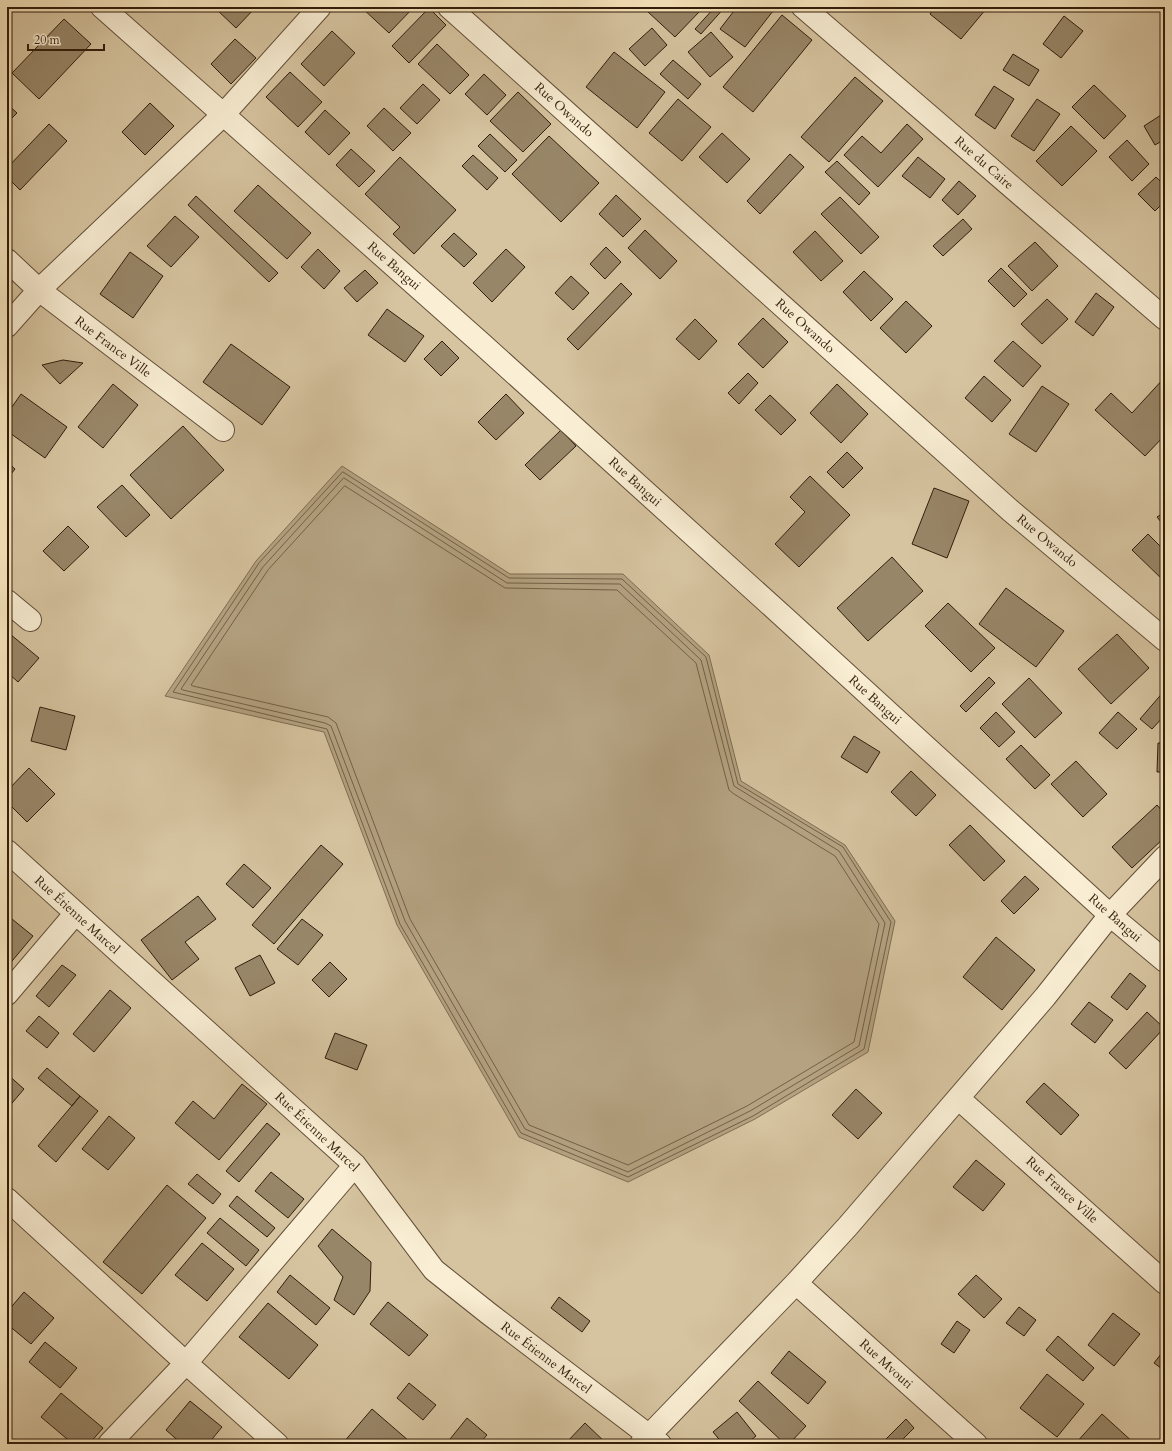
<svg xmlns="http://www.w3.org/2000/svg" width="1172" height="1451" font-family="Cardo,serif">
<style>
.green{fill:#d6c4a0;stroke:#837056}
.water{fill:#b4a281;stroke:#7f6d52}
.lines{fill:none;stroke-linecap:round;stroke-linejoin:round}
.shore{stroke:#726046;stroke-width:1}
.building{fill:#988668;stroke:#301d0b}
.minor-casing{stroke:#624f38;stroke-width:24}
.minor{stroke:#faefd5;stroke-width:22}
.labels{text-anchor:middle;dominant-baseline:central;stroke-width:3.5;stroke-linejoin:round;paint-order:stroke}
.street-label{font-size:13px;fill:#301d0b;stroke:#faefd5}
</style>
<rect width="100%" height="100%" fill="#f8e6be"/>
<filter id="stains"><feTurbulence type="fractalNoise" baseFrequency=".005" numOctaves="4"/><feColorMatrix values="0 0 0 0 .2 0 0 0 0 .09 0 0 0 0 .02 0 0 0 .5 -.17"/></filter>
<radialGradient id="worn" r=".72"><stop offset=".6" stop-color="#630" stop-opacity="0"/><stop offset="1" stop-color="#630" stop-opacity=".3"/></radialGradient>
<path class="green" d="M7,7H1165V1444H7Z"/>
<path class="water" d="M342,466L510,574H623L709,655L741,781L845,845L895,921L868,1052L755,1119L628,1182L519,1137L397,925L324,732L165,696L256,561Z"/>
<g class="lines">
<path class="shore" d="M343,472L509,578L622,579L706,657L738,784L843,847L891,922L864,1049L753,1116L628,1177L521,1133L400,924L327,729L173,692L259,563Z
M344,478L507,583L620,584L701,660L734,786L839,851L885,923L859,1046L750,1111L628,1172L525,1129L405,921L331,726L325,723L183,690L181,689L263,567Z
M345,486L505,588L617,590L696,663L729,790L734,794L835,856L879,924L854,1042L747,1106L628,1165L529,1125L410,919L336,723L328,717L193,686L191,685L268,570Z"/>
</g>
<path class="building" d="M214,7H256L236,28Z
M361,7H414L389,33Z
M651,7H695L700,11L675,37L647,11Z
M715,7H725L701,34L695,29Z
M737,7H768L773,11L745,47L720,29Z
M935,7H983L986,9L961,39L930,14Z
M429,8L446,25L409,63L392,46Z
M782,15L812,40L753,112L723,87Z
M1064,16L1083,31L1061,58L1043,44Z
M64,19L91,44L39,99L12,73Z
M652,28L667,45L645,66L629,49Z
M332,31L355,53L324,86L301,64Z
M711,32L733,57L710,77L688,52Z
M235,39L256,58L231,84L211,64Z
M437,44L469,75L450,94L418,64Z
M614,52L665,92L637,128L586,87Z
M1013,54L1039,70L1029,86L1003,70Z
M673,60L701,84L688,99L660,74Z
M290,72L322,102L298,127L266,97Z
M484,74L506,95L487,115L465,94Z
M855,77L883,101L829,162L801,137Z
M423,84L440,100L417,124L400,108Z
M1094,85L1126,116L1104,139L1072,107Z
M994,86L1014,99L995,129L975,115Z
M518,92L551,124L523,152L490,121Z
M678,99L711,127L682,161L649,133Z
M1037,99L1060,114L1034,151L1011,136Z
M150,103L174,126L145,155L122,132Z
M7,104L17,113L7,123Z
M384,108L411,133L393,151L367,126Z
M325,110L350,133L329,155L305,132Z
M1161,115L1165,123V139L1155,145L1144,126Z
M49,124L67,141L20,190L7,177V168Z
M907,124L923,139L878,187L844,155L862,136L881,153Z
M1071,126L1097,151L1062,186L1036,161Z
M722,133L750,159L727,183L699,157Z
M490,134L517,160L505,172L478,146Z
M549,136L599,183L561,222L512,174Z
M1127,140L1149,164L1132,181L1109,157Z
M351,149L375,171L359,187L336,165Z
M790,154L804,167L760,214L747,201Z
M473,155L498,178L487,190L462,166Z
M400,157L456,210L414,254L393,234L400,227L365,194Z
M918,157L945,179L930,198L902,176Z
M837,161L870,193L859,205L825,172Z
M1156,177L1165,186V201L1155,211L1138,194Z
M959,181L976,196L958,215L942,200Z
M258,185L311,233L287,259L234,211Z
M616,195L641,219L623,237L599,214Z
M196,196L278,273L269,282L188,205Z
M840,197L879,237L861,254L821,214Z
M175,216L199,237L171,267L147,246Z
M963,219L972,229L943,256L933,246Z
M645,230L677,261L660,279L628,248Z
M815,231L843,261L821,281L793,252Z
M454,233L477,254L464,267L441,246Z
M1035,242L1058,266L1032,291L1008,266Z
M606,247L621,262L605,279L590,264Z
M318,249L340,271L324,289L301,267Z
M506,249L525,267L492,302L473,283Z
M130,252L163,276L133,318L100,294Z
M1001,268L1027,294L1014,307L988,281Z
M365,270L378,283L357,302L344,288Z
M864,271L893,299L871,321L843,292Z
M571,276L589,293L573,310L555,293Z
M621,283L632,294L578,350L567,339Z
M1096,293L1114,307L1093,336L1075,322Z
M1047,299L1068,319L1042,344L1021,324Z
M906,301L932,326L906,353L880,328Z
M387,309L424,336L405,362L368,335Z
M763,318L788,342L763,368L738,344Z
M695,319L717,341L699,360L676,339Z
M442,341L459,358L441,376L424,359Z
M1013,341L1041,366L1023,387L994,361Z
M231,344L290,387L262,425L203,382Z
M63,360L83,363L60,384L42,365Z
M748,373L758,383L739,404L728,393Z
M984,376L1011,400L992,422L965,398Z
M1165,377V435L1145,456L1095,410L1111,393L1132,413Z
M113,384L138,405L103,448L78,427Z
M837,384L868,414L841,443L810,413Z
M1042,386L1069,404L1036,452L1009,434Z
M21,394L67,427L45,458L7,431V414Z
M506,394L524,413L496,440L478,422Z
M770,395L796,420L781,435L755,410Z
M183,426L224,470L171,519L130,475Z
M561,430L576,446L540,480L525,465Z
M847,452L863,468L843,488L827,472Z
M7,462L15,469L7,479Z
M810,476L850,515L799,567L775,544L805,512L790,497Z
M122,485L150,515L126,537L97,507Z
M934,488L969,501L947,558L912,544Z
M1165,512V527L1157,517Z
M68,526L89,547L64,571L43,551Z
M1148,534L1165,551L1164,581L1132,550Z
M892,557L923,591L868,641L837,608Z
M1006,588L1064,631L1036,667L979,624Z
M948,603L995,648L971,672L925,626Z
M10,634L39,658L18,682L7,672V638Z
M1117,634L1149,668L1111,704L1078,669Z
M989,677L995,683L966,712L960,706Z
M1029,678L1062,713L1035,738L1002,704Z
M1165,690V715L1152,729L1140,719Z
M40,707L75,716L66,750L31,741Z
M996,712L1015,732L999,747L980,728Z
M1118,712L1137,729L1117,749L1099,733Z
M854,736L880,752L867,773L841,757Z
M1158,743H1165V772H1157Z
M1021,745L1050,775L1035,789L1006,759Z
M1076,761L1107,794L1083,817L1051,784Z
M29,768L55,794L27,822L7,802V791Z
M911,771L936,795L916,816L891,792Z
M1157,805L1165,814V837L1132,868L1112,847Z
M970,825L1005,861L984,881L949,845Z
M321,845L343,864L274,944L252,925Z
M244,864L271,888L253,908L226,884Z
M1025,876L1039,889L1014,914L1001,901Z
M198,896L216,919L185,942L199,959L172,980L141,940Z
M7,915L33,936L7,967Z
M302,919L323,935L298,965L277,949Z
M996,937L1035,970L1002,1010L963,977Z
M260,955L275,983L250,996L235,968Z
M330,962L347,979L329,997L312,980Z
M62,965L76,975L49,1007L36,996Z
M1130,973L1146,986L1127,1010L1111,997Z
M110,990L131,1008L94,1052L73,1034Z
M1089,1002L1113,1020L1095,1043L1071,1024Z
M1147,1012L1164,1028L1126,1069L1109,1053Z
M39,1016L59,1033L47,1048L26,1031Z
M335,1033L367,1045L357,1070L325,1058Z
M47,1068L80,1096L72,1106L38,1078Z
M7,1074L24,1089L7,1109Z
M1044,1083L1079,1115L1061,1135L1026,1102Z
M242,1084L267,1104L219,1160L175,1123L193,1101L214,1119Z
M856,1089L882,1113L858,1139L832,1115Z
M80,1096L98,1111L56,1162L38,1146Z
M109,1116L135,1138L108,1170L82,1149Z
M267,1123L280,1134L239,1182L226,1171Z
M976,1160L1005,1184L983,1211L953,1187Z
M271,1172L304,1199L288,1218L255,1191Z
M197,1174L221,1194L213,1204L188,1184Z
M167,1185L206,1218L142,1294L103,1262Z
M237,1196L275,1228L267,1237L229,1206Z
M220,1218L259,1250L246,1266L207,1233Z
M332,1229L371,1262L370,1291L354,1315L334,1300L343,1277L318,1246Z
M202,1243L234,1269L207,1301L175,1275Z
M290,1275L330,1308L316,1325L277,1292Z
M976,1275L1002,1299L984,1318L958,1294Z
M24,1292L54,1318L31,1344L7,1324V1312Z
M559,1297L590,1321L582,1332L551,1308Z
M388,1302L428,1335L409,1356L370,1324Z
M268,1303L318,1345L289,1379L239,1337Z
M1019,1307L1036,1320L1024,1336L1006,1323Z
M1113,1313L1140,1334L1114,1366L1088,1345Z
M957,1321L970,1330L954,1353L941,1344Z
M1058,1336L1094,1368L1083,1381L1046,1350Z
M45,1342L77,1368L60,1388L29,1362Z
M1165,1349V1371L1154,1363Z
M789,1351L826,1382L808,1404L771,1373Z
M1047,1374L1084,1404L1057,1437L1020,1408Z
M758,1381L806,1426L789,1444H785L739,1401Z
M409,1383L436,1405L423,1420L397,1398Z
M61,1393L103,1428L89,1444H73L41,1417Z
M190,1401L222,1427L208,1444H182L166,1430Z
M372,1409L409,1441L406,1444L343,1443Z
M737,1412L756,1436L746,1444H723L713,1432Z
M1102,1414L1135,1444H1075Z
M467,1418L487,1435L479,1444H446Z
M906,1419L914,1428L898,1444H881Z
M585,1423L607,1444H565Z"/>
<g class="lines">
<g class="minor-casing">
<path id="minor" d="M102,7L482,344L786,619L1110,915L1165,961
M449,7L1011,511L1165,640
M803,7L1165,319
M7,260L39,290L223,430
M7,326L39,290L223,115L320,7
M7,601L30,620
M7,851L355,1165L434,1270L488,1313L660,1444
M7,994L75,914
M958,1098L1165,1283
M7,1199L186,1363L277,1444
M796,1283L976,1444
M109,1444L186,1363L355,1165
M641,1444L796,1283L848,1226L1045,997L1110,915L1165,857"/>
</g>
<use href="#minor" class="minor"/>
</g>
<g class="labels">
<g class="street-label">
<text transform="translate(564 110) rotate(42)">Rue Owando</text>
<text transform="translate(984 163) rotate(41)">Rue du Caire</text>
<text transform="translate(394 266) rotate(41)">Rue Bangui</text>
<text transform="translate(805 326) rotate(42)">Rue Owando</text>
<text transform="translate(113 347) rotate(37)">Rue France Ville</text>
<text transform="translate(635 482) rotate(42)">Rue Bangui</text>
<text transform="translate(1047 541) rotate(40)">Rue Owando</text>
<text transform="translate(875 700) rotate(42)">Rue Bangui</text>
<text transform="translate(77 915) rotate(42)">Rue Étienne Marcel</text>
<text transform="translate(1115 918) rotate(41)">Rue Bangui</text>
<text transform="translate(317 1132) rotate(43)">Rue Étienne Marcel</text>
<text transform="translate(1062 1190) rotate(42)">Rue France Ville</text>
<text transform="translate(546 1358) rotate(37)">Rue Étienne Marcel</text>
<text transform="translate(886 1364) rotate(42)">Rue Mvouti</text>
</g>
</g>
<rect width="1172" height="1451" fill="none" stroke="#f8e6be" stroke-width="24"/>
<rect x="8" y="8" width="1156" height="1435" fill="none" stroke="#301d0b" stroke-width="2"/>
<rect x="12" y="12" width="1148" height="1427" fill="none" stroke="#301d0b"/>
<path d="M28 44v6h76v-6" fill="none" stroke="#301d0b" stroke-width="2"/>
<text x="34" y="44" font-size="12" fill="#301d0b" stroke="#faefd5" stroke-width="3" paint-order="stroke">20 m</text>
<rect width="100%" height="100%" filter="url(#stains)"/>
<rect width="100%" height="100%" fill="url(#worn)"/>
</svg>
